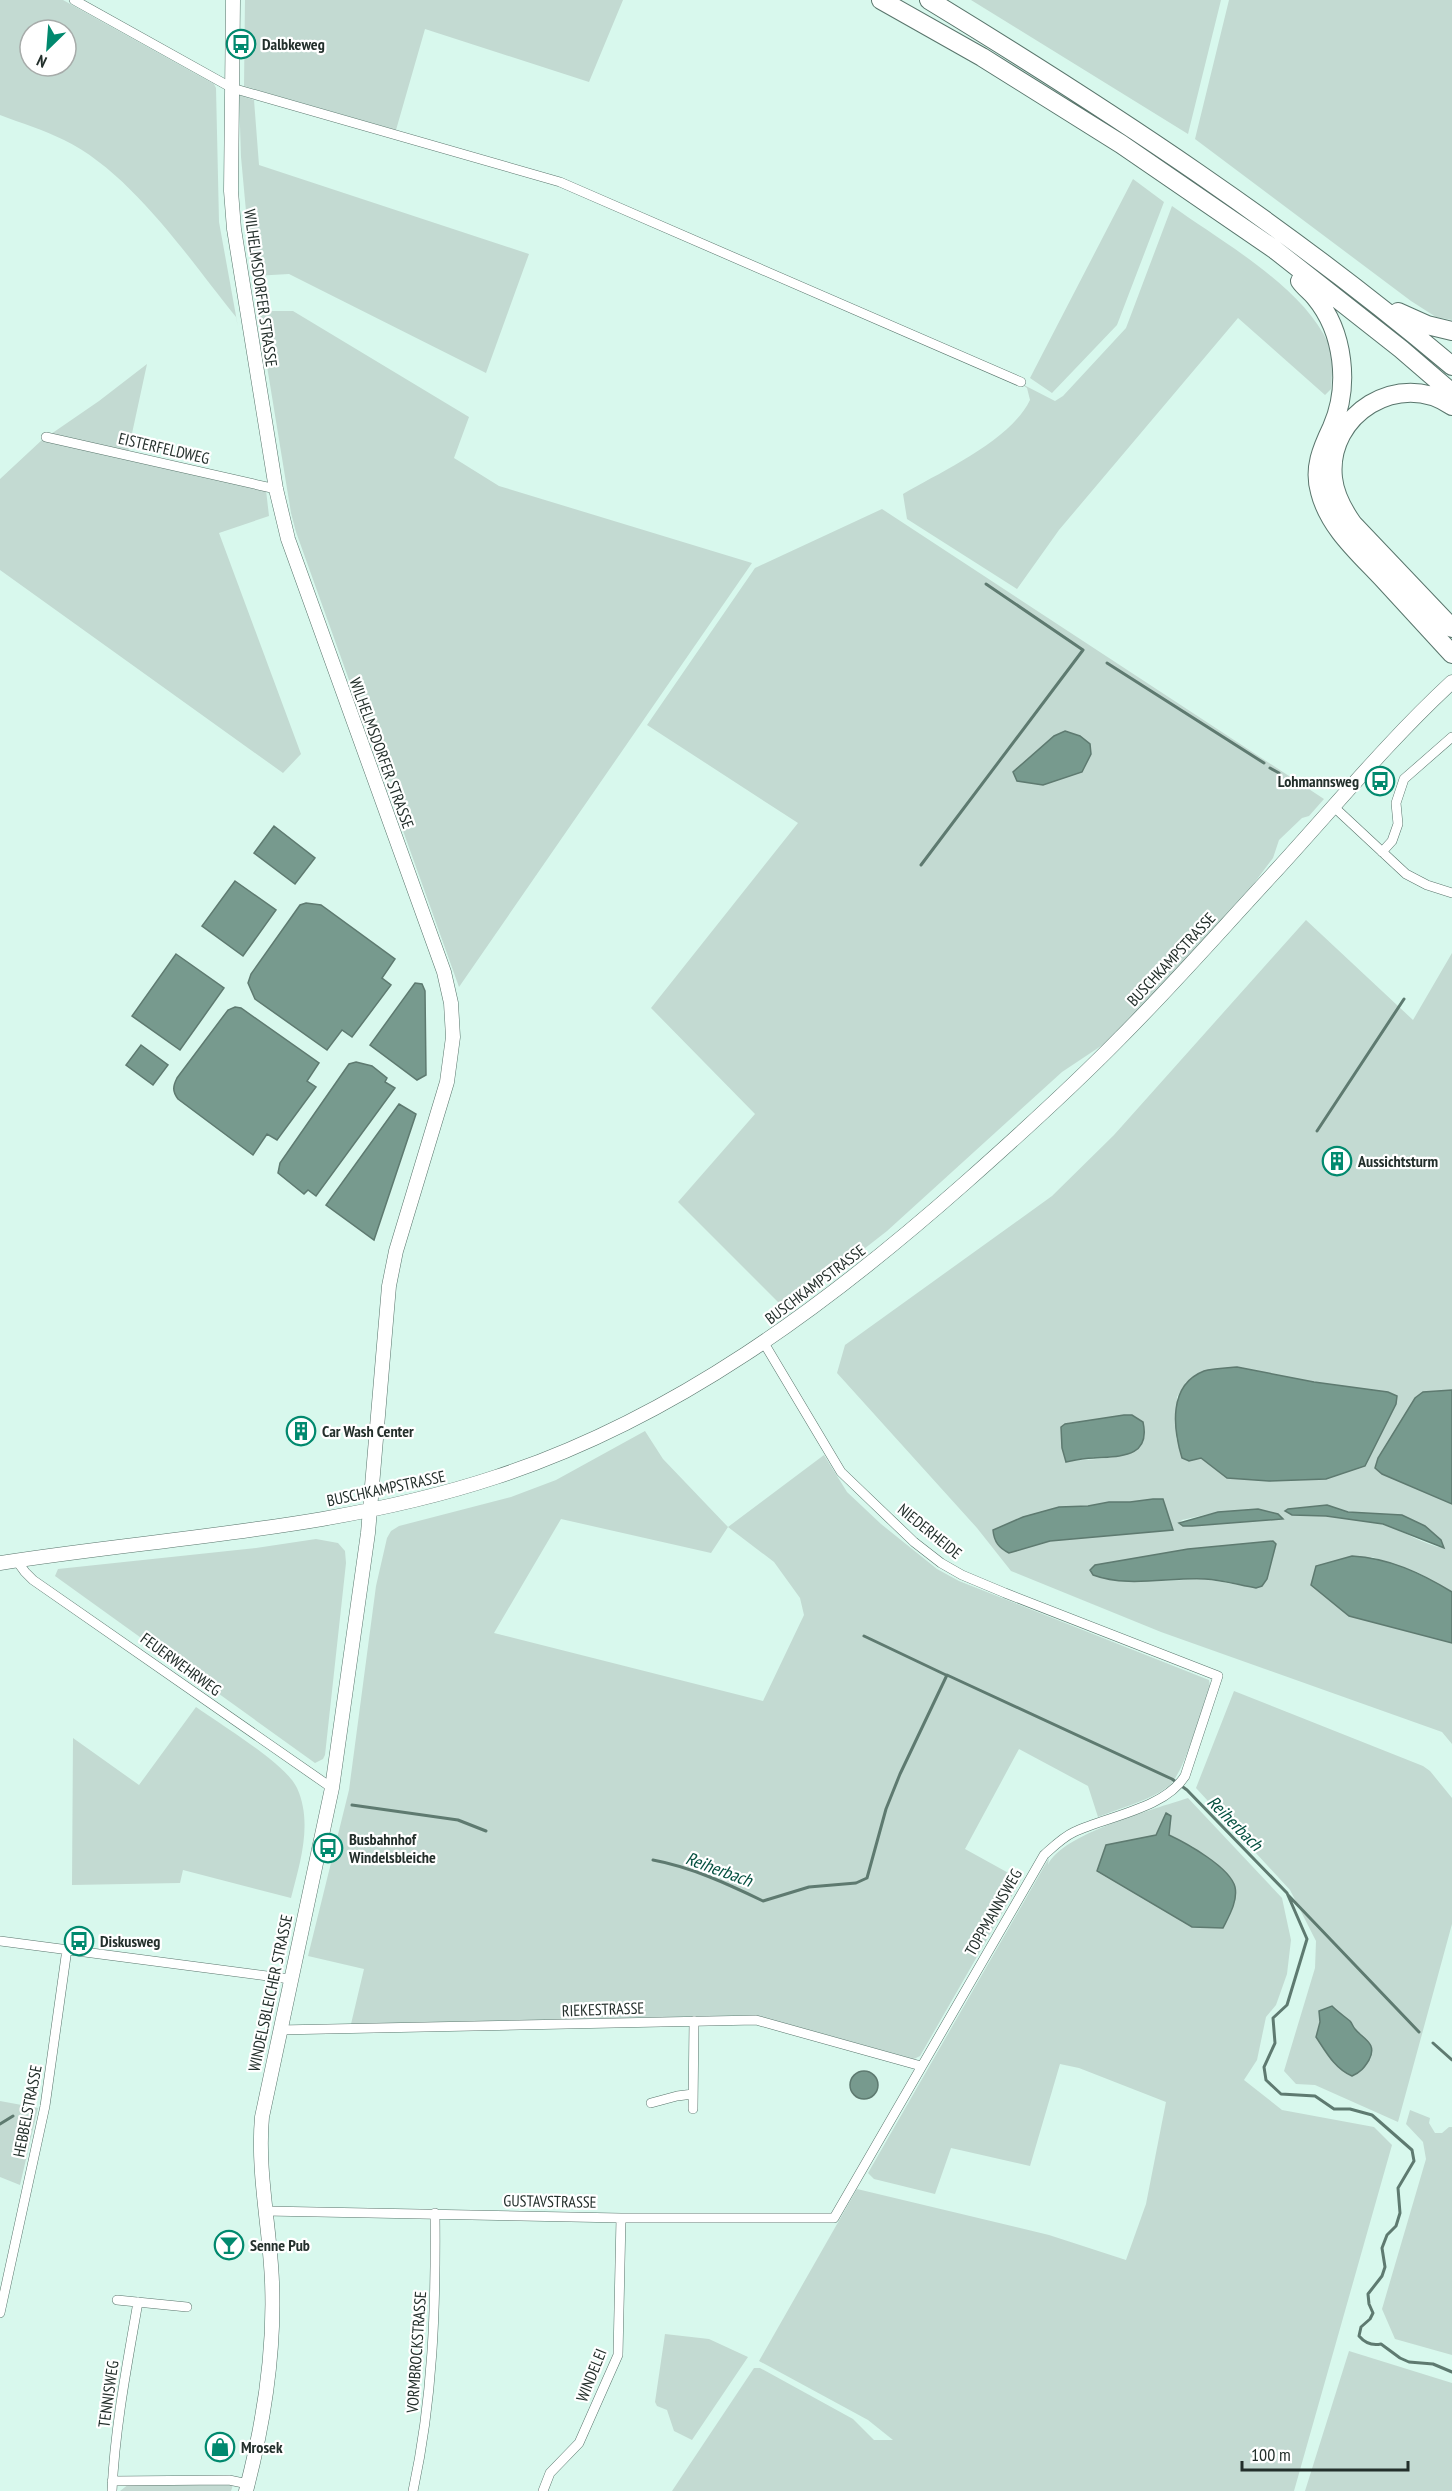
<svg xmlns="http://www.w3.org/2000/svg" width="1452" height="2491" font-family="'PT Sans Narrow',sans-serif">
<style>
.green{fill:#c3dad2;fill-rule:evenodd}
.water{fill:#779a8e;stroke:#5e7a70;stroke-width:1.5}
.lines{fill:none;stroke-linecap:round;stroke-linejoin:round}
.stream{stroke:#5e7a70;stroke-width:3}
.street-casing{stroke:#59756c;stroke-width:10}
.secondary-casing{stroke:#59756c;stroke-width:15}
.highway-casing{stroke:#59756c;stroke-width:20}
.street{stroke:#fff;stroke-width:9}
.secondary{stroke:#fff;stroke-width:14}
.highway{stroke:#fff;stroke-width:18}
.labels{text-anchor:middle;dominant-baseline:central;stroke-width:4.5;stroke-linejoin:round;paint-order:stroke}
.poi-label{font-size:16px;font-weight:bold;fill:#232f2b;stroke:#fff;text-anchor:start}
.street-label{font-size:16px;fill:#232f2b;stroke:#fff}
.water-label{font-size:18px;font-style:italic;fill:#055040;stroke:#fff}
</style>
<rect width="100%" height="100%" fill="#d8f8ed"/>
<path class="green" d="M0,0H63L214,84L216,88L219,222L238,327L236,317C189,259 132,173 64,140C44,130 21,123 0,115ZM30,30H66V66H30Z
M245,0H623L589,82L425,29L396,130L244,86Z
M971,0H1221L1188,134Z
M1229,0H1452V320L1436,317L1411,301L1195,139Z
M239,95L254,100L259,165L529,254L486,373L289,274L252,276L241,157Z
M1133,179L1164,202L1117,325L1052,393L1030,378Z
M1172,206C1221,241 1303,287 1328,343C1334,356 1332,374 1331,389L1325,395L1238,318L1059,530L1017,589L907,519L903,494C942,471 1010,441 1030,400L1027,388L1020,383L1055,401L1063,396L1126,328Z
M258,311H293L469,417L454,458L499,486L752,563L459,987L296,532L291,513Z
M147,364L128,452L51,434L99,401Z
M43,439L266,490L269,516L219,533L301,754L283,773L0,570V479Z
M882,509L1324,799L1309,816L1302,818L1279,840L1273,858L1252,886L1120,1030L1104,1044L1062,1072L887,1231L786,1310L678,1202L755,1114L651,1008L798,823L647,725L755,568ZM1030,758L1043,785L1017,780L1013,772Z
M1306,920L1413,1020L1452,953V1390L1423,1392L1415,1398L1378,1458L1375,1468L1382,1474L1452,1504V1592L1417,1572L1372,1557L1320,1591L1349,1616L1452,1643V1744L1442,1732L1161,1632L1011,1571L977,1528L837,1373L845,1345L1052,1196L1114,1135ZM1186,1382H1314L1388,1392L1365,1465L1326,1479L1269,1481L1227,1478L1176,1439L1177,1397ZM1124,1415L1139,1448C1117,1461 1090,1458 1066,1462L1091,1421ZM1153,1499L1168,1516L1173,1530L1050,1541L1009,1553L1059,1507L1088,1506L1109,1502H1130ZM1327,1505L1348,1512L1402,1516L1425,1526L1441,1540L1444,1548C1424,1545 1404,1531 1384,1525C1355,1516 1321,1515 1292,1515L1288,1509ZM1218,1512L1283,1519L1192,1526L1179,1523L1182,1520ZM1273,1541L1276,1544L1267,1579L1256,1588L1205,1579L1162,1581L1093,1575L1090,1571L1095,1565L1188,1549Z
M645,1431L663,1459L728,1527L824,1455L847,1492L881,1524L937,1569L959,1581L1209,1680L1210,1686C1202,1707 1185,1771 1170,1785C1154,1799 1118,1809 1098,1817L1088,1786L1019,1749L965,1849L1021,1880L920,2056L914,2059L755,2015L351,2024L364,1969L308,1956L349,1790L376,1586L387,1538L391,1531L399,1526L511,1497L556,1480ZM561,1519L711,1553L728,1527L774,1562L800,1598L804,1615L763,1701L494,1633Z
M316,1539L338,1543L345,1551L346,1563L325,1755L323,1759L315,1763L55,1576L58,1569L256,1548Z
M1234,1691L1423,1766L1430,1771L1452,1798V1924L1398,2122L1315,2085L1296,2084L1284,2071L1315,1968L1316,1941L1290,1890L1196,1788Z
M196,1707C220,1724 286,1764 297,1788C313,1823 300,1863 291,1898L183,1870L180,1883L72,1885L73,1738L139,1785Z
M1188,1798L1282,1898L1291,1940L1287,1974L1276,2005L1266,2017L1257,2060L1244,2080L1282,2110L1374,2127L1392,2145L1294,2491H672L754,2368H760L853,2419L874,2440H893L868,2420L759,2361L857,2189L1049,2235L1126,2260L1146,2204L1166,2102L1079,2068L1060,2064L1030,2166L951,2148L935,2194L874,2179L868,2173L1049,1858L1048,1865C1061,1834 1155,1809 1188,1798ZM1166,1813L1171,1817L1168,1835L1192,1846L1211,1860L1106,1845L1157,1835Z
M0,2101L38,2108L20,2185L0,2177Z
M1410,2110L1430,2118L1429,2123L1435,2133H1442L1449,2127H1452V2355L1395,2339L1382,2309L1426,2159L1423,2142L1406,2124Z
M665,2334L709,2339L748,2357L692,2440L674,2431L667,2410L657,2406L655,2402Z
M1349,2351L1452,2383V2491H1305Z
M129,2484L233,2485L231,2491H120Z"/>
<path class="water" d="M1065,731L1080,736L1090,744L1091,754L1082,772L1043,785L1017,781L1013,772L1054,736Z
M274,826L315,858L295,884L254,853Z
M235,881L276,910L243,956L202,926Z
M306,903L321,905L395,959L382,978L391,985L352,1037L342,1030L327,1050L255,999L248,983L251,974L300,905Z
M176,954L224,988L180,1050L132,1016Z
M415,983L422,984L425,991L426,1075L417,1080L370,1045Z
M235,1007L241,1008L319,1063L307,1081L316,1087L277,1140L267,1134L253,1155L178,1099C172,1091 173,1086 177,1078L228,1010Z
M141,1045L168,1065L153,1085L126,1065Z
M356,1062L372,1066L387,1078L385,1082L395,1088L316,1196L308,1190L304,1194L278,1173L280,1163L349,1064Z
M399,1104L416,1114L374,1240L326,1205Z
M1237,1367L1314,1382L1388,1392L1397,1396L1396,1404L1365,1466L1326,1479L1269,1481L1227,1478L1201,1458L1189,1461L1182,1458C1173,1428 1168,1385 1204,1371C1213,1368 1227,1368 1237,1367Z
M1452,1390V1504L1382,1474L1375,1468L1378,1458L1415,1398L1423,1392Z
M1124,1415H1132L1143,1422C1151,1458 1120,1456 1094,1458C1085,1458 1075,1460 1066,1462L1062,1448L1061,1427L1065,1424Z
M1153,1499H1163L1173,1530L1050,1541L1009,1553C999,1548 994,1542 993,1530L1023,1517L1059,1507L1088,1506L1109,1502H1130Z
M1327,1505L1348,1512L1402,1515L1425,1526L1441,1540L1444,1548L1383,1524L1326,1516L1292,1515L1285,1511L1288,1509Z
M1258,1509L1278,1514L1283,1519L1192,1526H1183L1179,1523L1218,1512Z
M1273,1541L1276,1544L1267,1579L1262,1586L1256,1588C1239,1585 1222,1580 1205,1579C1169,1577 1128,1588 1093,1575L1090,1570L1095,1565L1188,1549Z
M1352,1556C1389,1558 1421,1573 1452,1592V1643L1349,1616L1311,1585L1316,1566Z
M1166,1813L1171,1816L1169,1835C1186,1843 1230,1867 1235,1887C1238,1901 1229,1916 1223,1928L1192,1927L1097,1871L1106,1845L1156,1835Z
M1332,2006C1338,2012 1344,2016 1350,2021C1352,2023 1353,2027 1355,2029C1363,2039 1378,2043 1369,2060C1364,2068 1361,2072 1352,2076C1335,2069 1326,2052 1316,2037L1320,2022L1319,2011Z
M850 2085a14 14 0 1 1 28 0a14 14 0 1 1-28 0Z"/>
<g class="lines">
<path class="stream" d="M1107,663L1264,763
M1270,768L1279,773
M921,865L1083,650L986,584
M1317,1131L1404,999
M864,1636L946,1675
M352,1805L458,1820L486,1831
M653,1860C691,1867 728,1884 763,1901L809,1887L856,1883L867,1878L886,1809L900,1774L947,1675L1172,1779L1187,1790L1287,1893L1307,1939L1287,2005L1273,2018L1275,2043L1264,2067L1266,2080L1281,2094L1315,2096L1334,2109H1350L1372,2115L1412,2150L1414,2161L1398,2188L1400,2213L1396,2226L1387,2235L1382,2248L1385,2267L1382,2276L1368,2294L1369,2304L1373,2313L1370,2319L1361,2327L1359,2336C1365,2343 1372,2346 1381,2344L1400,2358L1409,2362L1433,2364L1452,2372
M1288,1895L1419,2032
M1433,2043L1452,2060
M0,2124L13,2116"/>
<g class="street-casing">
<path id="street" d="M74,0L232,88L560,182L1021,382
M46,437L276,489
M1334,807L1406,874L1427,885L1452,893
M1382,852L1392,841L1398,824L1396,803L1404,779L1452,737
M17,1561L25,1572L33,1580L332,1788
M0,1941L290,1979
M279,2030L756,2020L921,2066
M651,2103L677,2096L693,2094
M693,2109L694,2021
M266,2211L621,2218H834L1044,1855C1053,1847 1063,1837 1074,1832C1108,1816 1164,1809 1185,1776L1218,1676L1005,1593L962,1575L941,1563L914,1542L841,1472L764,1343
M117,2300L187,2307
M0,2313L45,2106L67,1949
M112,2481L229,2480L248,2484
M112,2491C115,2427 127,2365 138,2302
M413,2491C433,2399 436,2307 435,2213
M543,2491L550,2473L579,2443L618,2355L621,2218"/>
</g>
<g class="secondary-casing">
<path id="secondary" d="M233,0L231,191L234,229L276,489L288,539L444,972L451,1003L453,1037L447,1082L396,1251L389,1286L368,1533L332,1788L262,2117C257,2172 270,2227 272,2282C275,2354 264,2422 246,2491
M0,1563C165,1537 336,1530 496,1477C674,1419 827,1305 965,1183C1018,1136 1071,1088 1120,1038C1172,986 1221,930 1271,876C1331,811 1387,742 1452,682"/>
</g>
<g class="highway-casing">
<path id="highway" d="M881,0L982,57L1121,144L1274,249L1401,349L1452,393
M929,0C1111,111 1289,228 1452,366
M1300,281C1304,287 1310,291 1315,297C1344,332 1350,386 1332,427C1322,448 1313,468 1320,492C1329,528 1360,554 1384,580C1406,604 1429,629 1452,654
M1398,312L1427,325L1452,331
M1452,406C1400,369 1326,414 1333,478C1335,496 1343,510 1353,524L1452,628"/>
</g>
<use href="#street" class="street"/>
<use href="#secondary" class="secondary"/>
<use href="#highway" class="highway"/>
</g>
<defs>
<g id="bus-ring" transform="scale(1.5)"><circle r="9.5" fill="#fff" stroke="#01896e" stroke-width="1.5"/><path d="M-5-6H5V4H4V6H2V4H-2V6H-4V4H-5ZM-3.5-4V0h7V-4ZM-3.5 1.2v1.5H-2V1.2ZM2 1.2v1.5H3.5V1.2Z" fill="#01896e"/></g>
<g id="building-ring" transform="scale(1.5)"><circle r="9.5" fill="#fff" stroke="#01896e" stroke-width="1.5"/><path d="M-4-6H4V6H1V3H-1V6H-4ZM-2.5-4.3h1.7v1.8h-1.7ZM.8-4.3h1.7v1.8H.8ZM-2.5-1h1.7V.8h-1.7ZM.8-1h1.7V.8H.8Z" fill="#01896e"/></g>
<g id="bar-ring" transform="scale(1.5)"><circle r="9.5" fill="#fff" stroke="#01896e" stroke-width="1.5"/><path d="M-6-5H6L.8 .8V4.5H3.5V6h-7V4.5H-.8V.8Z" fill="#01896e"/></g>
<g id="shop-ring" transform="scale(1.5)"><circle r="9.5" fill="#fff" stroke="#01896e" stroke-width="1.5"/><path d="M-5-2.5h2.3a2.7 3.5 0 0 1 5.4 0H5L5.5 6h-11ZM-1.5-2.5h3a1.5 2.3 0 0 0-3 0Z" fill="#01896e"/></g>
</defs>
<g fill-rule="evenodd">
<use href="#bus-ring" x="241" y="44"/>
<use href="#bus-ring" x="1380" y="781"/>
<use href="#building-ring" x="1337" y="1161"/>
<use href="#building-ring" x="301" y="1431"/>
<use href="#bus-ring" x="328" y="1848"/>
<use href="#bus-ring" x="79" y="1941"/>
<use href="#bar-ring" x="229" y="2245"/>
<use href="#shop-ring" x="220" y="2447"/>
</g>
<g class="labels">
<g class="poi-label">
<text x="262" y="44">Dalbkeweg</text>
<text x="1359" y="781" text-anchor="end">Lohmannsweg</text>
<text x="1358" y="1161">Aussichtsturm</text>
<text x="322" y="1431">Car Wash Center</text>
<text x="349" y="1839">Busbahnhof<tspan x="349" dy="18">Windelsbleiche</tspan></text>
<text x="100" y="1941">Diskusweg</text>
<text x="250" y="2245">Senne Pub</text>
<text x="241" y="2447">Mrosek</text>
</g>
<g class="street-label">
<text transform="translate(261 288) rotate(82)">WILHELMSDORFER STRASSE</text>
<text transform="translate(164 448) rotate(13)">EISTERFELDWEG</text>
<text transform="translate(382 753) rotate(70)">WILHELMSDORFER STRASSE</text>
<text transform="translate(1171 959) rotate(-47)">BUSCHKAMPSTRASSE</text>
<text transform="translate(815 1284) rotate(-37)">BUSCHKAMPSTRASSE</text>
<text transform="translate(386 1488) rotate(-12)">BUSCHKAMPSTRASSE</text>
<text transform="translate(930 1531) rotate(39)">NIEDERHEIDE</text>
<text transform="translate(181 1664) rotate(36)">FEUERWEHRWEG</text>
<text transform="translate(993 1912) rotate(-60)">TOPPMANNSWEG</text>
<text transform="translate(270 1993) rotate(-78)">WINDELSBLEICHER STRASSE</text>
<text transform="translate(603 2009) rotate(-2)">RIEKESTRASSE</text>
<text transform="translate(27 2111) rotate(-79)">HEBBELSTRASSE</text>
<text transform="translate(550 2201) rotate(1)">GUSTAVSTRASSE</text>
<text transform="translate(416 2352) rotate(-86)">VORMBROCKSTRASSE</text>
<text transform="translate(591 2375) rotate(-68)">WINDELEI</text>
<text transform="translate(108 2394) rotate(-82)">TENNISWEG</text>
</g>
<g class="water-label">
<text transform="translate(1235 1823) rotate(45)">Reiherbach</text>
<text transform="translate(719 1869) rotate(20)">Reiherbach</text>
</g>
</g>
<g transform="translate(48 48) rotate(205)"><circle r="28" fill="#ffffff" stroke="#a7acaa" stroke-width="1.5"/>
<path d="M0-4.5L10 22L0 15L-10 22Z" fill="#01896e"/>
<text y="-9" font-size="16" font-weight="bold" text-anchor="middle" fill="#232f2b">N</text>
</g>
<path d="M1242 2461v9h166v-9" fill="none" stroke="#232f2b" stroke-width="3"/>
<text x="1251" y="2461" font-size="18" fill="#232f2b" stroke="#ffffff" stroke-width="4.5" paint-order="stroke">100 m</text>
</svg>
